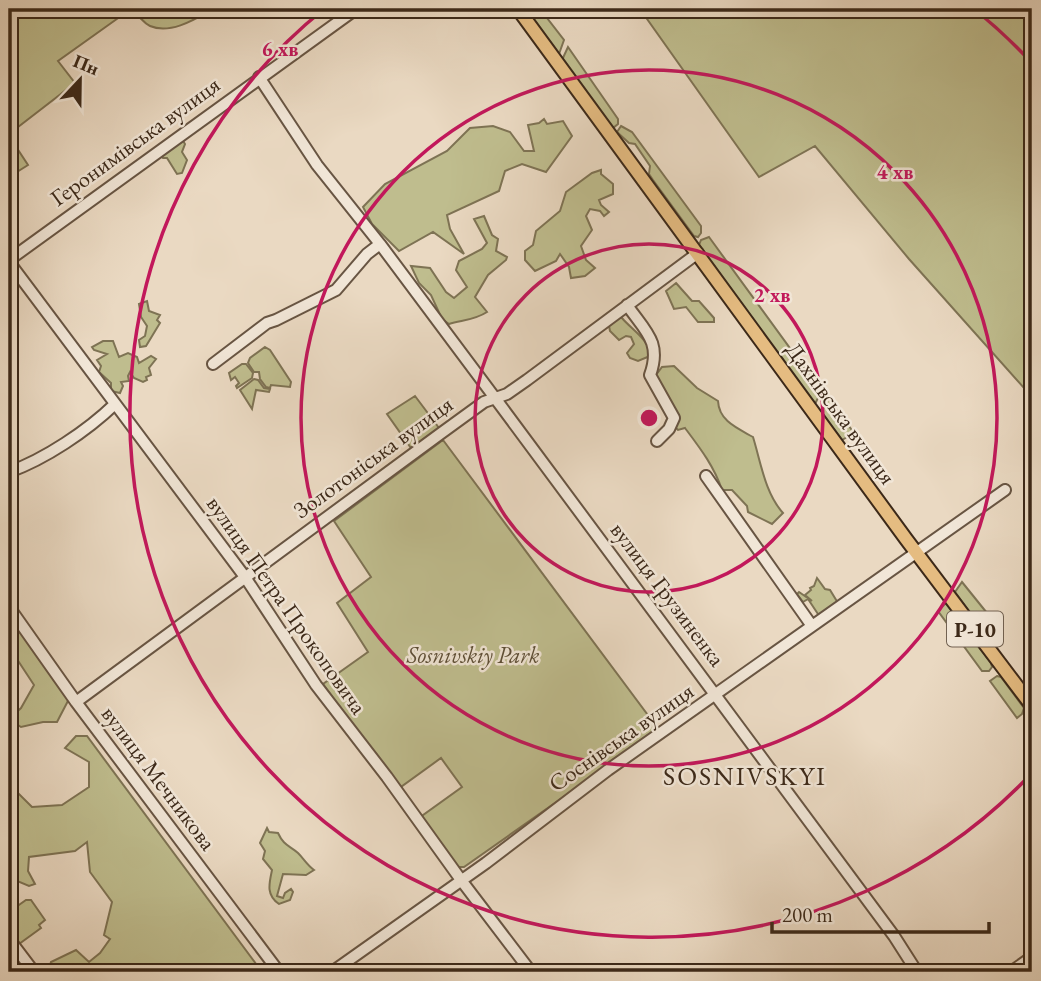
<svg xmlns="http://www.w3.org/2000/svg" width="1041" height="981" font-family="'EB Garamond',serif">
<style>
.green{fill:#bfbd8e;stroke:#7e7354;stroke-width:2}
.lines{fill:none;stroke-linecap:round;stroke-linejoin:round}
.minor-casing{stroke:#685543;stroke-width:14}
.major-casing{stroke:#3c2919;stroke-width:16}
.minor{stroke:#f1e6d7;stroke-width:10}
.major{stroke:#e5bc81;stroke-width:12}
.ring{fill:none;stroke:#c2185b;stroke-width:3.5}
.labels{text-anchor:middle;dominant-baseline:central;stroke-width:5;stroke-linejoin:round;paint-order:stroke}
.shield{fill:#f1e6d7;stroke:#726252;stroke-width:2}
.shield-label{font-size:21px;font-weight:bold;fill:#3c2919}
.street-label{font-size:23px;fill:#3c2919;stroke:#f1e6d7}
.park-label{font-size:23px;font-style:italic;fill:#5d4e36;stroke:#f1e6d7}
.quarter-label{font-size:26px;letter-spacing:2px;fill:#3c2919;stroke:#f1e6d7}
.centre{fill:#c2185b;stroke:#f1e6d7;stroke-width:3.5}
.ring-label{font-size:21px;text-anchor:middle;font-weight:bold;fill:#c2185b;stroke:#f1e6d7;stroke-width:5;stroke-linejoin:round;paint-order:stroke}
</style>
<rect width="100%" height="100%" fill="#ead9c2"/>
<filter id="stains"><feTurbulence type="fractalNoise" baseFrequency=".00286" numOctaves="4"/><feColorMatrix values="0 0 0 0 .2 0 0 0 0 .09 0 0 0 0 .02 0 0 0 .5 -.17"/></filter>
<radialGradient id="worn" r=".72"><stop offset=".6" stop-color="#630" stop-opacity="0"/><stop offset="1" stop-color="#630" stop-opacity=".3"/></radialGradient>
<path class="green" d="M9,9H213C197,18 171,35 150,26C141,22 141,14 128,11L58,61L75,83L9,134Z
M526,9H540L564,40L559,54Z
M640,9H1032V397L909,259L815,146L759,177Z
M568,47L618,119V124L613,128L562,60Z
M544,119L547,124L563,121L572,136L546,172L522,164L505,171L499,191L447,215L450,229L464,254L433,232L399,251L372,224L363,207L385,184L447,151L470,128L493,126L510,132L524,151H534L528,125L539,123Z
M621,126L632,132L701,226V233L698,237L694,236L653,180L649,174L650,166L635,144L629,143L617,132Z
M9,136L28,165L9,177Z
M182,139L185,144L182,152L187,160L182,173L177,174L167,158H163L160,155Z
M601,170V174L613,184V194L599,200L601,205L609,212L604,216L600,211L590,209L586,216L592,230L581,246L586,260L595,268L585,276L571,278L569,267L560,254L556,261L535,271L525,260V251L533,245L536,231L560,211L566,192L592,173Z
M484,216L492,235L498,239L496,251L507,257L506,260L488,275L475,297L487,312C475,320 463,320 449,324L442,319L431,295L419,283L411,266L430,268L446,292L454,298L467,287L456,270L459,261L482,249L487,243L474,219Z
M709,237L816,384L819,396L816,402H813L699,245L701,240Z
M676,283L692,301H699L714,318V322H698L686,307L674,309L666,291Z
M147,301L149,311L160,315L157,320L160,323L146,346L140,347L139,340L145,336L147,326L141,317L139,304Z
M619,318H622C632,330 650,340 650,356L638,361L630,358L627,353L634,344L631,337L626,336L619,340L610,331L609,326Z
M103,341H113L119,357L128,353L137,357L139,363L151,356L156,359L149,368L151,375L146,377L147,380L143,382L134,378L130,372L128,376L129,381L121,382L123,386L120,393L111,391V383L99,372L101,366L97,360L107,354L94,350L92,347Z
M265,347L270,350L291,382L290,387L271,385L270,388L266,387L260,379L259,372H254L248,363L250,358Z
M242,364H246L253,373L252,378L237,388L236,386L239,383L235,377L231,380L229,373Z
M674,366L697,388L718,401C719,421 737,428 753,437C761,463 765,493 783,513L772,524L748,512L747,506L732,490H722C714,466 700,448 685,428L678,430L675,427L656,375L662,367Z
M254,379L258,380L264,388L270,389L269,392L256,390L252,409L240,390Z
M415,396L439,428L411,448L387,414Z
M829,399L854,433L842,440L823,415L822,405Z
M443,440L659,730L464,867H458L419,818L462,787L441,758L398,789L323,684L368,652L337,603L371,577L334,521Z
M817,578L825,589L830,590L838,603L820,617L808,599L803,602L797,594L799,592L812,601L805,595L811,590L810,588L814,586Z
M962,582L987,613L977,622L955,592Z
M946,603L991,663L992,667L989,671H982L938,611Z
M9,612L70,697L57,722H43L21,727L9,719L21,708L34,685L9,647Z
M997,676L1001,677L1024,708L1022,714L1017,718L990,681Z
M76,736H87L262,972H48L51,962L76,950L89,962L100,953L110,939L104,935L112,902L90,872L87,842L75,851L29,857L28,871L35,884L29,886L15,880L9,882V793L17,792L32,807L62,805L89,787V762L65,748Z
M267,828L269,832L278,833C284,846 289,845 298,853C304,859 307,865 314,870L306,875L283,874L277,896L283,898L285,893L291,889L293,892L290,900L279,904C266,895 269,884 272,870L263,859L265,851L260,843Z
M26,900H31L45,920L39,925L41,928L19,944H16L9,937V912Z"/>
<g class="lines">
<g class="minor-casing">
<path id="minor" d="M259,77L317,165L380,244L495,398L894,936L917,972
M9,260L356,9
M9,262L245,577L316,685L387,777L461,880L531,972
M627,305C645,331 662,342 650,375L674,418L669,429L657,441
M213,364L267,323L276,320L336,290L367,254L380,244
M9,472C45,459 87,431 115,404
M706,476L812,626
M9,607L76,702L279,972
M76,702L440,434L484,402L507,394L527,380L698,253
M9,939L34,972
M332,972L486,863L608,770L1005,490
M1011,972L1032,957"/>
</g>
<g class="major-casing">
<path id="major" d="M518,9L906,539L1032,706"/>
</g>
<use href="#minor" class="minor"/>
<use href="#major" class="major"/>
</g>
<g class="ring">
<circle cx="649" cy="418" r="174"/>
<circle cx="649" cy="418" r="348"/>
<path d="M1031 774A522 522 0 1 1 324 9M974 9A522 522 0 0 1 1031 62"/>
</g>
<g class="labels">
<rect class="shield" x="947" y="611.5" width="56" height="35" rx="5"/>
<g class="shield-label">
<text x="975" y="629">Р-10</text>
</g>
<g class="street-label">
<text transform="translate(135 141) rotate(-36)">Геронимівська вулиця</text>
<text transform="translate(841 413) rotate(54)">Дахнівська вулиця</text>
<text transform="translate(373 457) rotate(-36)">Золотоніська вулиця</text>
<text transform="translate(668 594) rotate(53)">вулиця Грузиненка</text>
<text transform="translate(287 605) rotate(55)">вулиця Петра Прокоповича</text>
<text transform="translate(621 737) rotate(-35)">Соснівська вулиця</text>
<text transform="translate(159 778) rotate(53)">вулиця Мечникова</text>
</g>
<g class="park-label">
<text x="473" y="655">Sosnivskiy Park</text>
</g>
<g class="quarter-label">
<text x="745" y="776">SOSNIVSKYI</text>
</g>
</g>
<circle cx="649" cy="418" r="10" class="centre"/>
<g class="ring-label">
<text x="280" y="56">6 хв</text>
<text x="895" y="179">4 хв</text>
<text x="772" y="302">2 хв</text>
</g>
<rect width="1041" height="981" fill="none" stroke="#ead9c2" stroke-width="35"/>
<rect x="10" y="10" width="1020" height="960" fill="none" stroke="#3c2919" stroke-width="3.5"/>
<rect x="18" y="18" width="1006" height="946" fill="none" stroke="#3c2919" stroke-width="2"/>
<g transform="translate(80 80) rotate(22)" stroke="#f1e6d7" stroke-width="5" paint-order="stroke">
<path d="M0-5L12 26L0 18L-12 26Z" fill="#3c2919"/>
<text y="-10" font-size="19" font-weight="bold" text-anchor="middle" fill="#3c2919">Пн</text>
</g>
<path d="M772 922v10h217v-10" fill="none" stroke="#3c2919" stroke-width="3.5"/>
<text x="782" y="922" font-size="21" fill="#3c2919" stroke="#f1e6d7" stroke-width="5" paint-order="stroke">200 m</text>
<rect width="100%" height="100%" filter="url(#stains)"/>
<rect width="100%" height="100%" fill="url(#worn)"/>
</svg>
